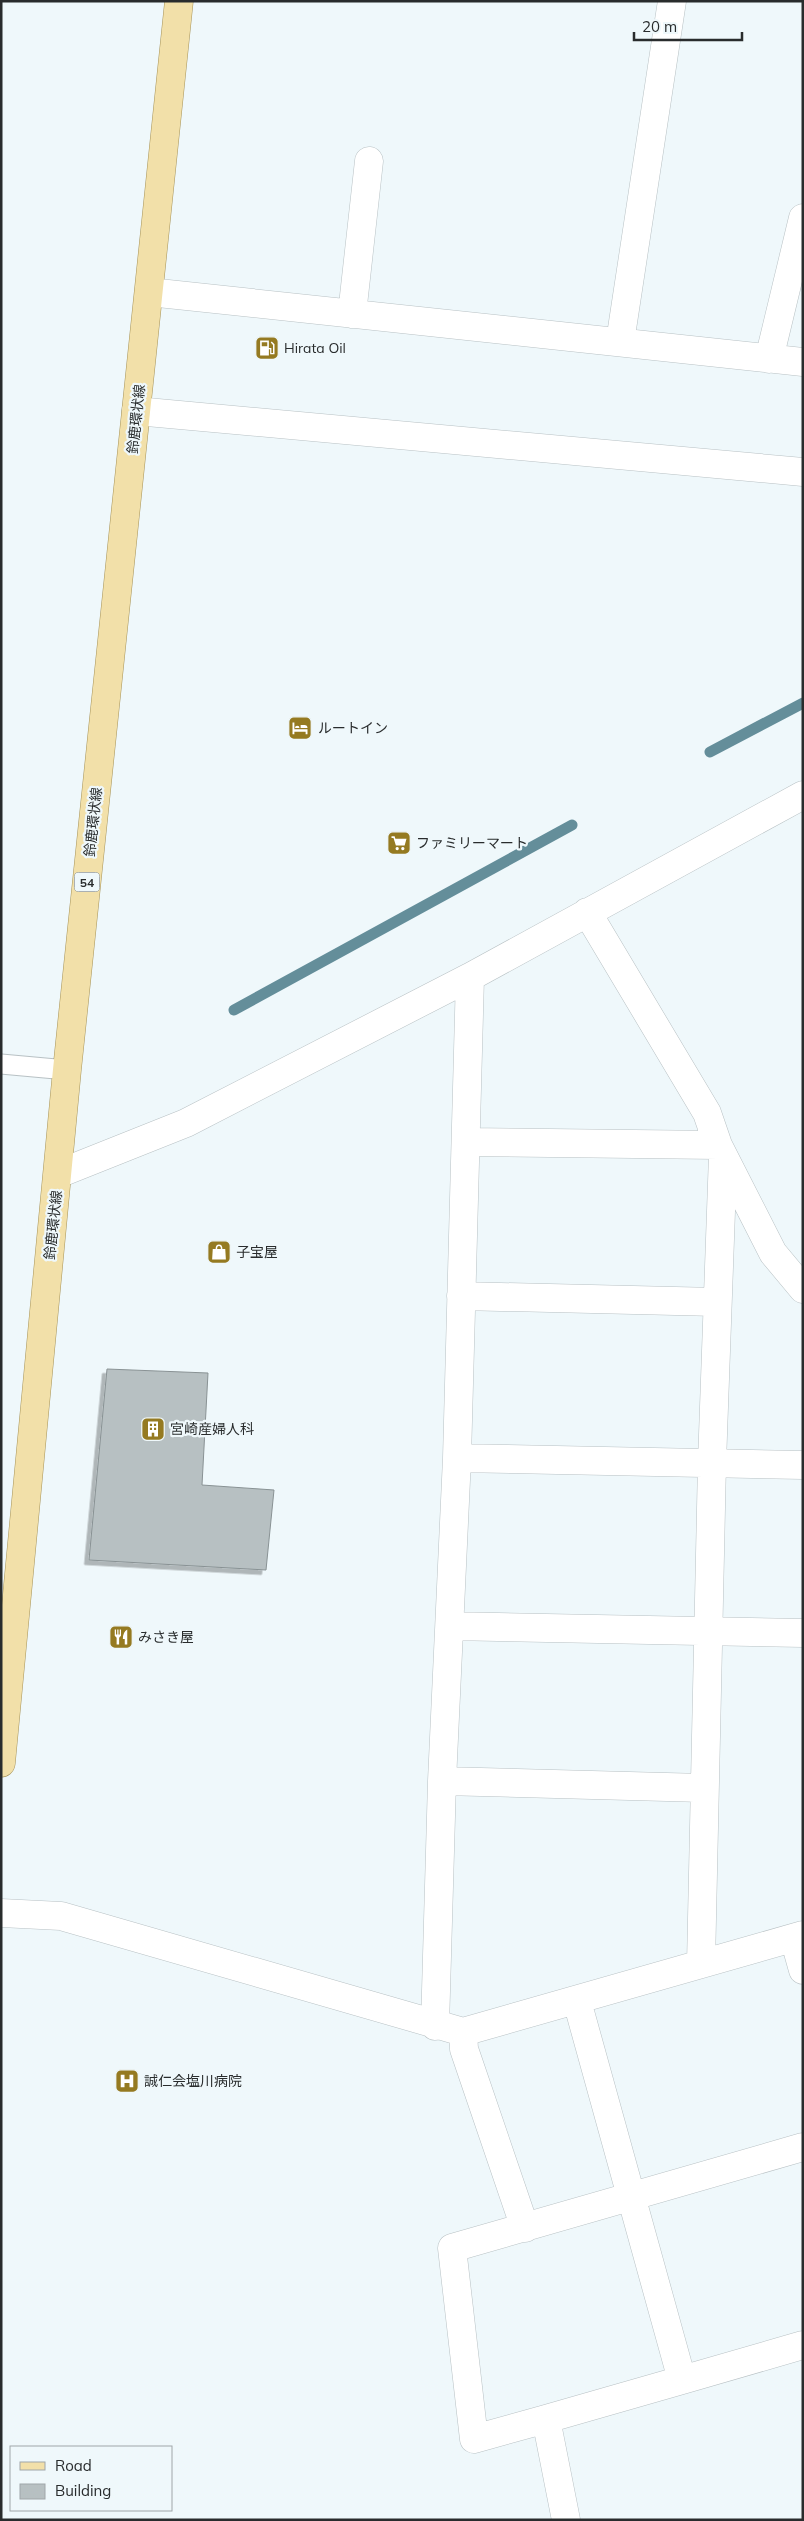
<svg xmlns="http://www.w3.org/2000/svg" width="804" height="2521" font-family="Mulish,'Noto Sans JP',sans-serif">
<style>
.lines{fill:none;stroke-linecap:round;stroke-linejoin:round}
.stream{stroke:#648e9a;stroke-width:11}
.building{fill:#b7c0c2;stroke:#899294;filter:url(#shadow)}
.lane-casing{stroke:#b8c1c4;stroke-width:21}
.street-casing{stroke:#b8c1c4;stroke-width:29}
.primary-casing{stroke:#a69359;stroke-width:29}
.lane{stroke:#fff;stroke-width:19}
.street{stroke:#fff;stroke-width:28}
.primary{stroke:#f2e0a9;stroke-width:28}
.labels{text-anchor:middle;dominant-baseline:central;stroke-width:4.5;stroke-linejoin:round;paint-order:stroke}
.shield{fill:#eff8fb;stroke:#64696b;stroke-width:1}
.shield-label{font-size:12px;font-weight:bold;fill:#292c2d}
.poi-label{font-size:14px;fill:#292c2d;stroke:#eff8fb;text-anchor:start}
.street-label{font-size:14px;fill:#292c2d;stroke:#eff8fb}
</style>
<defs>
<filter id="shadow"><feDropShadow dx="-4.5" dy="4.5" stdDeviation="0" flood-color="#0004"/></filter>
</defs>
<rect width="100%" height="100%" fill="#eff8fb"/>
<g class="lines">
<path class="stream" d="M710,752L803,703
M234,1010L572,825"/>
</g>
<path class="building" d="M107,1369L208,1373L202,1485L274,1490L266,1570L89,1560Z"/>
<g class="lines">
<g class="lane-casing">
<path id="lane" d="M1,1064L67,1070"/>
</g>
<g class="street-casing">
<path id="street" d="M149,292L803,362
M352,314L369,161
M620,342L672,1
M769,359L803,218
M136,411L803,472
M587,912L707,1113L718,1145L773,1253L803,1289
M466,1142L718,1145
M58,1174L186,1123L470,977L803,795
M461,1296L717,1302
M457,1458L803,1465
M450,1626L803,1633
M442,1781L704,1788
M1,1913L61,1916L463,2032L803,1935
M794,1938L803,1970
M701,1964L712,1463L723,1155
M435,2026L442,1781L457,1458L470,977
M463,2032L464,2049L525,2228
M682,2380L803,2345
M546,2419L474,2439L452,2248L803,2147
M566,2520L546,2419L682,2380L577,2001"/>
</g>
<g class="primary-casing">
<path id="primary" d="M1,1763L67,1070L179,1"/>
</g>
<use href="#lane" class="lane"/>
<use href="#street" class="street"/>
<use href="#primary" class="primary"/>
</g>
<defs>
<g id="fuel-square" transform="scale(1.25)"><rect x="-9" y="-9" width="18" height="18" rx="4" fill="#957a21" stroke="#eff8fb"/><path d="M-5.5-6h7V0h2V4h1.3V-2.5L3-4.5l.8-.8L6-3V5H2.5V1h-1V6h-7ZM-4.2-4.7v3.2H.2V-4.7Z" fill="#fff"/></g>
<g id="hotel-square" transform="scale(1.25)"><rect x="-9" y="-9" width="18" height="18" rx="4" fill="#957a21" stroke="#eff8fb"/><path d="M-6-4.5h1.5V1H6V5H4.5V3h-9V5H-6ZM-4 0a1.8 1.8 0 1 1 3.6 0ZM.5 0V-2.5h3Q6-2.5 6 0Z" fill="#fff"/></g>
<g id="supermarket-square" transform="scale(1.25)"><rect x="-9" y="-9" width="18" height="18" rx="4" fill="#957a21" stroke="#eff8fb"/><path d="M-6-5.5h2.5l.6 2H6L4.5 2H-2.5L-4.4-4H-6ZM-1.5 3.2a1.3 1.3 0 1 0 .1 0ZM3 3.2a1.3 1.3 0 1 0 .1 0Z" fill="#fff"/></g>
<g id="shop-square" transform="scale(1.25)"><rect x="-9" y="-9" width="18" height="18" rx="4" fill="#957a21" stroke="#eff8fb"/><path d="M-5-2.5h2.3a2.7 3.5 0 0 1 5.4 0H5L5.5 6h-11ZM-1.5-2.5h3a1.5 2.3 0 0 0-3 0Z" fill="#fff"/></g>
<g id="building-square" transform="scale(1.25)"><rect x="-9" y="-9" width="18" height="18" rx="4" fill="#957a21" stroke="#eff8fb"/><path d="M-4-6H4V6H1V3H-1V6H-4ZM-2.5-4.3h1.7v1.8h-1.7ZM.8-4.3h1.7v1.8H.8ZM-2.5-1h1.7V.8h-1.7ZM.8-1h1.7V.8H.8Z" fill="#fff"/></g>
<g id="restaurant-square" transform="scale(1.25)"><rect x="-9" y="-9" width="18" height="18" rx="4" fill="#957a21" stroke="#eff8fb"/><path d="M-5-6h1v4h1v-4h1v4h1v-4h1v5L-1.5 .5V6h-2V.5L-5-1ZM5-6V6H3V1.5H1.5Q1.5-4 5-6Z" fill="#fff"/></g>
<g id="hospital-square" transform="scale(1.25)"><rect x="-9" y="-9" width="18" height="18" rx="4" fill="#957a21" stroke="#eff8fb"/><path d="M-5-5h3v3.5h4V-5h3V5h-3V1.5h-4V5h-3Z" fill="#fff"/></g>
</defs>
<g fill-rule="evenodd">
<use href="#fuel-square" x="267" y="348"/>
<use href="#hotel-square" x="300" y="728"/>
<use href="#supermarket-square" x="399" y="843"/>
<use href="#shop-square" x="219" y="1252"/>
<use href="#building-square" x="153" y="1429"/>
<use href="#restaurant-square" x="121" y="1637"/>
<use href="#hospital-square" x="127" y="2081"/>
</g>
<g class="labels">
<rect class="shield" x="74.5" y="872.5" width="25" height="19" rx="4"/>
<g class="shield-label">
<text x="87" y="882">54</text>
</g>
<g class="poi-label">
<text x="284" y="348">Hirata Oil</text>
<text x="318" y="728">ルートイン</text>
<text x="416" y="843">ファミリーマート</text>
<text x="236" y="1252">子宝屋</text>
<text x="170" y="1429">宮崎産婦人科</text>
<text x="138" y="1637">みさき屋</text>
<text x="144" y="2081">誠仁会塩川病院</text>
</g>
<g class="street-label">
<text transform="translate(136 419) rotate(-84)">鈴鹿環状線</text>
<text transform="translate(93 822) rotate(-84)">鈴鹿環状線</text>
<text transform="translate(53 1225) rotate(-84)">鈴鹿環状線</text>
</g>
</g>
<rect width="804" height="2521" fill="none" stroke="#292c2d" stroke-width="5"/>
<rect x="10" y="2446" width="162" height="65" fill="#eff8fb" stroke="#a0a6a9"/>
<rect x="20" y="2462" width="25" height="8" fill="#f2e0a9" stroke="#a0a6a9"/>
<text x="55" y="2471" font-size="15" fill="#292c2d">Road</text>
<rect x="20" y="2484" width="25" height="15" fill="#b7c0c2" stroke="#a0a6a9"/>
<text x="55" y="2496" font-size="15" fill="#292c2d">Building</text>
<path d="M634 32v8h108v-8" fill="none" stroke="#292c2d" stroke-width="2.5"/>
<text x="642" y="32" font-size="15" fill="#292c2d" stroke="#eff8fb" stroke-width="4" paint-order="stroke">20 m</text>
</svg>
